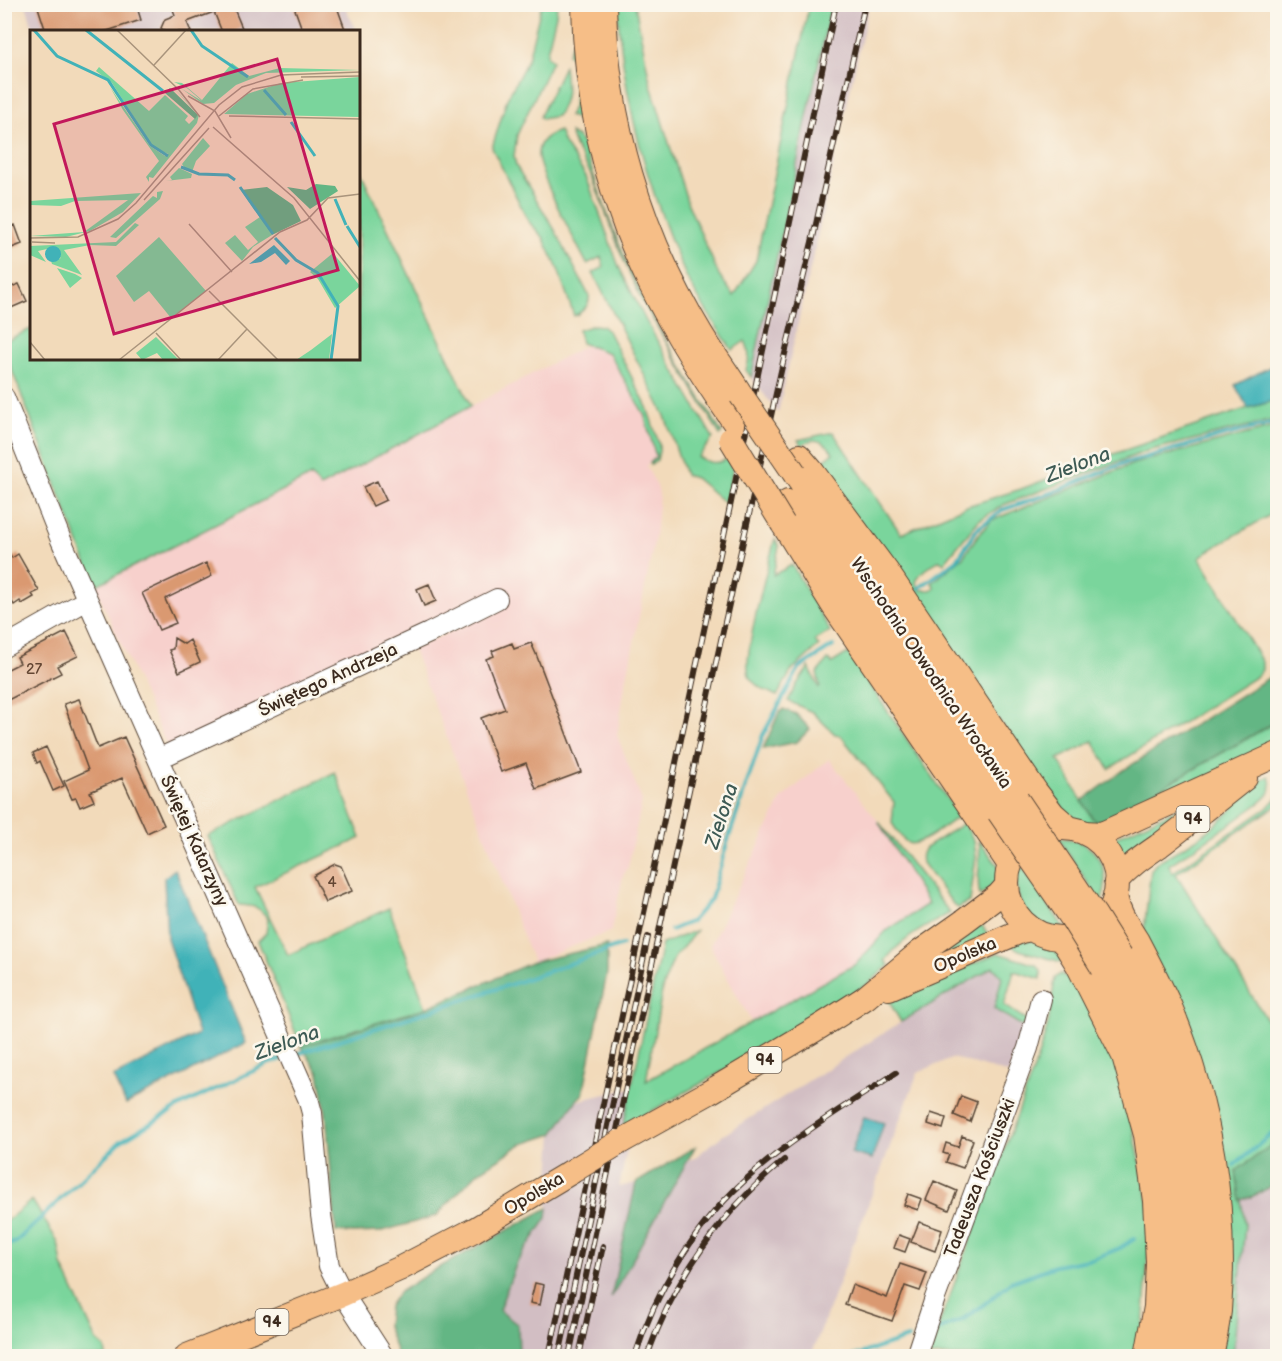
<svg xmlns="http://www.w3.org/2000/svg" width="1282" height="1361" font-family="'Balsamiq Sans',sans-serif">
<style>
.built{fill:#f7d0cc}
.industrial{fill:#d2bec3}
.green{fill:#7ad59c;stroke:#5a805d;stroke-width:1.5}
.forest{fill:#63b684;stroke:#4f7051;stroke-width:1.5}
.water{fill:#41b2b8;stroke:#3e6e6b;stroke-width:1.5}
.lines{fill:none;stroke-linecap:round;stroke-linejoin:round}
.stream{stroke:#41b2b8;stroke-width:4}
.building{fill:#da9971}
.minor-casing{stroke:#564435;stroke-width:22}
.major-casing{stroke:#564435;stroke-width:26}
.minor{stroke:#fff;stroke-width:20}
.major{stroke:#f6be87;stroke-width:24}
.rail-casing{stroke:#3b2a1e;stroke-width:6}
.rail{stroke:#fbf7ec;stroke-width:4;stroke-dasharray:11;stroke-linecap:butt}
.major-bridge-casing{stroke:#564435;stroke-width:26;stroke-linecap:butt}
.major-bridge{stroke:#f6be87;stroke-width:24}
.labels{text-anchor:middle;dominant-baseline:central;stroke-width:5;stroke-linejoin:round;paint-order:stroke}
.number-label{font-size:15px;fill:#634633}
.shield{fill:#fbf7ec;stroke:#75685c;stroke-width:1.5}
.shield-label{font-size:16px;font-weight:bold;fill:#3b2a1e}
.street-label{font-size:18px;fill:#3b2a1e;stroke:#fbf7ec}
.water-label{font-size:20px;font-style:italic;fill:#3d5a54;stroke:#fbf7ec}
.inset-river{fill:none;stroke:#41b2b8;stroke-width:3}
.inset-road{fill:none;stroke:#a9947c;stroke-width:1.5}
.view{fill:#c2185b;fill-opacity:0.15;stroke:#c2185b;stroke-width:3}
.inset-edge{fill:none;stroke:#3b2a1e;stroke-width:3}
</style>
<rect width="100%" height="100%" fill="#fbf7ec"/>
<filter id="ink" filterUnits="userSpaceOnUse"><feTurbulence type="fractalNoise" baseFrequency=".0167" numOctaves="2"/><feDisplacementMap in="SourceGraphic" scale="12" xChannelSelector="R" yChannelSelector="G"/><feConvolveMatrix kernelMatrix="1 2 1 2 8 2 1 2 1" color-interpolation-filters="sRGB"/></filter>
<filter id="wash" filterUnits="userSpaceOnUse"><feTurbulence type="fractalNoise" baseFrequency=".008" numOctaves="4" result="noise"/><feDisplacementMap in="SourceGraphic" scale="24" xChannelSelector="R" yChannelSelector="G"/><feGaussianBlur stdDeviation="1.35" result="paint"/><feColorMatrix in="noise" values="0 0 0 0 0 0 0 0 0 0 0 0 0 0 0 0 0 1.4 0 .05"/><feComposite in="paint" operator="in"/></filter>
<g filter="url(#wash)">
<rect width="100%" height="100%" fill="#f2daba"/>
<path class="built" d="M586,345L609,353L644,414L656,457L646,466L657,486L659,494L655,537L624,692L617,735L642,801L628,867L623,876L611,931L533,962L413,649L500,609L494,593L168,748L95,586L312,476L320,487Z
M829,759L878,821L929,904L886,931L856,964L752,1023L710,946L782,798Z"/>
<path class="industrial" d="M26,5H344L357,31H34Z
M831,5H869L778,413L751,377Z
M993,967L1002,977L994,1009L1024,1027L1009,1074L954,1058L918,1072L811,1356H519L518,1325L499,1310L517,1262L547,1218L553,1134L576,1101L640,1086L619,1187L636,1183L694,1158L722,1136L901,1022Z
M1277,1141V1356H1233L1245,1224L1240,1200Z"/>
<path class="green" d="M540,5H557L556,15L547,52V56L552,61L517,135L514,156L516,166L555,230L589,296C590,306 582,312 574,316L558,269L543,237L529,222L492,148L507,99L528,59L541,7Z
M617,5H635L650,82L688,204L719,275L734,296L756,261L809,5H831L751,377L746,370C750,360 750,351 745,341L732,350C717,327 701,304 688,280C679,262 672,243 665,224C638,154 622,79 617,5Z
M575,42L585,121L569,116C579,98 574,77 572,58L568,54L572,43Z
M564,66C566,88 569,96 557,116L542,119L540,117L541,114Z
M559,131L564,144L586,176L619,267L646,321L713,438L698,457C708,463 716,465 727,459L733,469L725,503L695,478L685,475L665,416L593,273L604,267L601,257L587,264C577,244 536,171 538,153C539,140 548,135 559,131Z
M570,133L577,137L584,146C603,205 624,264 654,318C675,357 699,395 722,433L720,435L642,301L621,254L592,176L575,146Z
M359,168L471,406L320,487L311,476L95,586L5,352V341L31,329L32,358H358Z
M594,325L602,326L608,331L647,407L659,444V451L657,460L651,465L650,463L656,457L644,414L609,353L581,343L578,330Z
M1277,400V419L1147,451L1003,505L979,520L944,563L940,560C930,566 919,571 916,583L921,590H930L935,588L932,583L963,557L978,535L992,520L1133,464L1277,426V511L1206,552L1200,558L1262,662V670L1257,676L1109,769L1093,741L1058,759L1092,818L1196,768L1277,721V741L1235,765L1097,827L1070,819L816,466L833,453C826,441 814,436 802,445L798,440L833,432L901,534L964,507L1021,489L1105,457L1248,408Z
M775,539L779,546L773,575L792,565L830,631L815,641L819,646L792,670L777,696C767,691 754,687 749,675C742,658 769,561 775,539Z
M848,653L959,816C949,823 918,848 908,843C901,839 896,829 892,823L894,802L841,736L835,734L812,712L788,701L797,684L809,667L819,688L820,687L817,673L828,660L832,663Z
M335,772L361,838L255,887L288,955L389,908L426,1008L301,1046L258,941L266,933L268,919C259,906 254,906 239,905L208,836Z
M1268,776C1272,782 1272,787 1269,794C1264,801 1254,807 1247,812C1222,831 1195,847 1169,865L1172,873L1267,808L1277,797V805L1176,874L1277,1036V1141L1236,1171L1245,1224L1233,1356H1217L1144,931L1151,870L1157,862C1184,847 1213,831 1234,807L1233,806L1241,795Z
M1216,791L1121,861L1118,854L1109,840Z
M878,821L950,913C927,926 900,939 885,961L889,965L868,984L750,1056L623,1127L662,944L697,930L674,958L663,986L646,1081L856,964L886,931L928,904Z
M964,823L974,841L976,857L970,901L958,908L953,904L922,863C921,857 921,853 925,848Z
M1058,838C1095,839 1114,868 1101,903Z
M979,840L999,867L995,885L980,895C975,881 982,858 979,840Z
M1020,863L1064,928C1026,931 1009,895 1020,863Z
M978,920L990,937L906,976Z
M1022,940C1045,942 1048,943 1064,960L1061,962L1019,950L1010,944Z
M998,953L1036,965L1041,970V979L1014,971L1004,1005L1028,1021L1024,1027L994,1009L1002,977L993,967L901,1022L888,1000Z
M1075,973L1120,1066L1151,1213L1141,1356H928L933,1341L1033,1072L1048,1025L1055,978L1061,974L1066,977Z
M32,1200L58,1242L62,1265L97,1341L105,1348L106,1356H5V1222Z"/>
<path class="forest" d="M1273,675L1277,681V721L1100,823L1092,818L1082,801L1125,769Z
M783,709L796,714L810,729L797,742L763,749L779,713Z
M607,945V973L583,1094L576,1101L553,1134L520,1145L477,1173L436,1216L379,1232L354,1233L336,1232L326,1113L319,1073L301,1046L426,1008L533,962Z
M1277,1141V1180C1267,1190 1255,1197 1240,1200L1236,1171Z
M695,1147L611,1298L636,1183Z
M548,1208L547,1218L517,1262L499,1310L518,1325L519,1356H398L387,1326L389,1306L398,1293L429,1273Z"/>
<path class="water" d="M1277,363V400L1248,408L1235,385Z
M175,869L246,1043L126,1104L113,1077L198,1034L167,938L164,878Z
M864,1117L884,1123L872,1159L851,1153Z"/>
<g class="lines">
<path class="stream" d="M919,588L957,560L977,529L1002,510L1051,493L1122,464L1218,437L1278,422
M671,930L692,921L711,899L727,843L763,735L799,668L833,646
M294,1055L521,981L622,945
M1234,1165L1278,1129
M4,1246L16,1242L121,1141L182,1105L270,1063L284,1058
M936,1331L962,1320L982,1306L1011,1282L1055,1266L1093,1259L1120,1248L1134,1239
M854,1356L908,1338"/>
</g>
<g id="blocks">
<path class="building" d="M37,4H99L100,9L113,4H136L141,20L104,32H46Z
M171,4H232L242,28L234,32H222L214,12L187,22L191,32H165L161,28L165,19L175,15Z
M293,4H336L346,32H303Z
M15,225L22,244L4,251V230Z
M19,284L27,301L11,308L4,290Z
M377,481L386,500L373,506L363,487Z
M4,544L12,558L18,554L39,591L32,594L34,597L22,604L20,601L14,605L4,589Z
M206,563L212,576L165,599L176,623L159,630L142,593Z
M429,584L436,601L424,606L417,589Z
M66,632L78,656L57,666L61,673L4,702V671L20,663L17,657Z
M174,638L184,644L190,640L200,662L179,672L169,650L173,649Z
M512,643L514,649L531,643L536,654L581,772L536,789L526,763L501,772L481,718L505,709L486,659L494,656L492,651Z
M79,699L98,748L124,737L164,825L147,833L122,778L90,792L94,801L80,807L76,798L72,799L64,781L88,770L64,704Z
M46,747L64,786L53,791L40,761L37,763L33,753Z
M335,864L341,866L352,891L325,902L313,876Z
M961,1096L977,1102L970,1122L954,1115Z
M931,1113L946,1118L943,1129L928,1124Z
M962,1136L973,1140L963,1168L946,1162L949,1155L943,1153L946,1143L958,1147Z
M934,1181L957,1191L949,1210L926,1200Z
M908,1194L922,1199L918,1210L904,1205Z
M919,1222L942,1230L935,1251L911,1242Z
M899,1235L910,1239L905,1252L894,1248Z
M900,1264L927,1273L920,1291L905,1286L892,1321L845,1305L852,1285L887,1298Z
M535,1283L544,1285L540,1305L530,1303Z"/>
</g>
</g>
<g filter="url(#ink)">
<use href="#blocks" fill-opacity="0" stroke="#564435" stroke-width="1.5"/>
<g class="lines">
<g class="minor-casing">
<path id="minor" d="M4,397L61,540L308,1098L312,1113L321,1215L329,1266L343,1294L383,1356
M4,647L87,600
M158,759L429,633L497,599
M916,1356L935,1298L1028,1048L1041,999"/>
</g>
<g class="major-casing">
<path id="major" d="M584,4C585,94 605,184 642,266C667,321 700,373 735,423
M604,4C606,120 641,235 701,334C713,354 728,374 741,395
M799,456L811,470L887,572L1036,792L1053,814L1069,828
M795,474L1017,800
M788,502L999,812
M783,524L833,605L1010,865
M1007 883a55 55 0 1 1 110 0a55 55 0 1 1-110 0Z
M1085,833L1102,834L1278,754
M1116,881C1129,866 1144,856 1160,845C1189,823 1217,800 1245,778
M1115,896C1118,913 1128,926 1137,941C1148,962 1160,985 1170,1007C1210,1102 1227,1208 1219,1311C1217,1326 1214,1342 1211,1356
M1058,938L1065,944L1078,965L1124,1056L1146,1135L1155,1201L1158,1262L1156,1307L1147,1356
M1121,957C1141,995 1160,1032 1174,1073C1182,1096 1186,1120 1190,1144C1196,1181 1202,1219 1202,1257C1202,1290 1197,1324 1191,1356
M1103,968C1121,1001 1139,1035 1151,1071C1173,1138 1180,1210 1178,1279C1177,1305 1172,1331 1169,1356
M889,988L1021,931L1032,929
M620,1142L708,1093L821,1026L865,998L919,953L963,922L999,895L1007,886
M187,1356L343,1294L399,1269L474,1230L571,1172"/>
</g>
<use href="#minor" class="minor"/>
<use href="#major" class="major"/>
<g class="rail-casing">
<path id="rail" d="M549,1356L665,815L836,4
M559,1356L648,937
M569,1356L717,658L783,362L812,242L865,4
M579,1356L603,1246
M635,1356C655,1293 693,1228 743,1182C789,1140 844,1107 896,1073
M647,1356C675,1278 720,1213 784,1160"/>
</g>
<use href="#rail" class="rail"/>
<g class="major-bridge-casing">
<path id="major-bridge" d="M741,395L795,474
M731,439L783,524
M1017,800L1094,914L1121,957
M999,812L1072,918L1103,968
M571,1172L620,1142"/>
</g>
<use href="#major-bridge" class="major-bridge"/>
</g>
</g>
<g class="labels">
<g class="number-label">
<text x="34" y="669">27</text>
<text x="332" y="882">4</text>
</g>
<g class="shield">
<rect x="1176.5" y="806" width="33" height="26" rx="4.5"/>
<rect x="748.5" y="1047" width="33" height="26" rx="4.5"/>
<rect x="255.5" y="1309" width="33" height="26" rx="4.5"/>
</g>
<g class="shield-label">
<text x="1193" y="819">94</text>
<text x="765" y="1060">94</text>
<text x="272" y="1322">94</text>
</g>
<g class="street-label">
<text transform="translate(931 673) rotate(56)">Wschodnia Obwodnica Wrocławia</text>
<text transform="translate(328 680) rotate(-25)">Świętego Andrzeja</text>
<text transform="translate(194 841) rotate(66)">Świętej Katarzyny</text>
<text transform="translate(965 955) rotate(-23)">Opolska</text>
<text transform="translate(980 1178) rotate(-69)">Tadeusza Kościuszki</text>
<text transform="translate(534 1194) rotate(-31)">Opolska</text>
</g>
<g class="water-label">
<text transform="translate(1078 465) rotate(-21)">Zielona</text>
<text transform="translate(722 816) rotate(-72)">Zielona</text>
<text transform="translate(287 1043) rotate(-20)">Zielona</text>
</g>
</g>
<g transform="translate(30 30)">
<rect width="330" height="330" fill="#f2daba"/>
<path d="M202,33L219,46L250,38L330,40L236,43L206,55L184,73L173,74L152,59L172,71L157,58L144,52L152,53L172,70ZM69,37L119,81L135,65L158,86L155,90L159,94L168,85L143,57L169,85L167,93L123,148L119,147V152L116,147L129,131L93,80L80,57L120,116L135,126L138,124L123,117L82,53L66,41ZM330,47V87L194,84L217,64L251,53ZM173,108L180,116L166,131L162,142L156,140L152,134ZM149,138L162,144L161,148L136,151L142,150L140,147ZM133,161L130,169L94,201L86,208L80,207L123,166L127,168V162ZM111,163L93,182L60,201L36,207L0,206L54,202L98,170L45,171L31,176L0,175V171ZM230,187L242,205L223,217L212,231L195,213L205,205L218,220L228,212L215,197ZM105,193L109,195L86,216L60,215L34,220L52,245L22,234L21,231L31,228L17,219L8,221L16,232L0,225V216L86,212ZM129,207L176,261L141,288L119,261L104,272L86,246ZM303,223L330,256L305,278L288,249L280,242ZM27,238L45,244L52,248L40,258ZM302,304L299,330H266L281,320ZM126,307L149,330H133L127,323L112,330L106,323Z" fill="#7ad59c"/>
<path d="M140,58L168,85L165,89L135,63ZM286,154L305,156L308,161L280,179L257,157L276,160ZM237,157L263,175L271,191L242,205L211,160Z" fill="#63b684"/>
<path d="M244,215L260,231L256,235L245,223L231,232L219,234ZM15 224a8 8 0 1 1 16 0a8 8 0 1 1-16 0Z" fill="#41b2b8"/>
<path class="inset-river" d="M4,0L27,26L78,50L121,115L138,126M56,0L133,61M161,0L172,16L218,47M234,60L256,85M261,92L285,126M151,137L169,144L198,145L205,150M210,157L243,204M305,169L316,195M317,196L330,217M245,208L266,230L288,243L308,276L301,330"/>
<path class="inset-road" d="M87,0L149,60L170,87M124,35L156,0M271,47L330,46M158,66L185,81L201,108M189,86L223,59L273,50M199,86L330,89M183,97L264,168L330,251M114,170L179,98M159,194L202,242M0,208L48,207L88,189L106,173L189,75L212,57L251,45L330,42M2,212L25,213M179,261L248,330M126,303L151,330M0,312L15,330M89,330L250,202L277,190L298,168L330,164M188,330L217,299"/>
<path class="view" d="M247,29L308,240L84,304L24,94Z"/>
<rect width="330" height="330" class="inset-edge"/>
</g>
<rect width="1282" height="1361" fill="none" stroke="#fbf7ec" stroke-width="24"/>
</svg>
